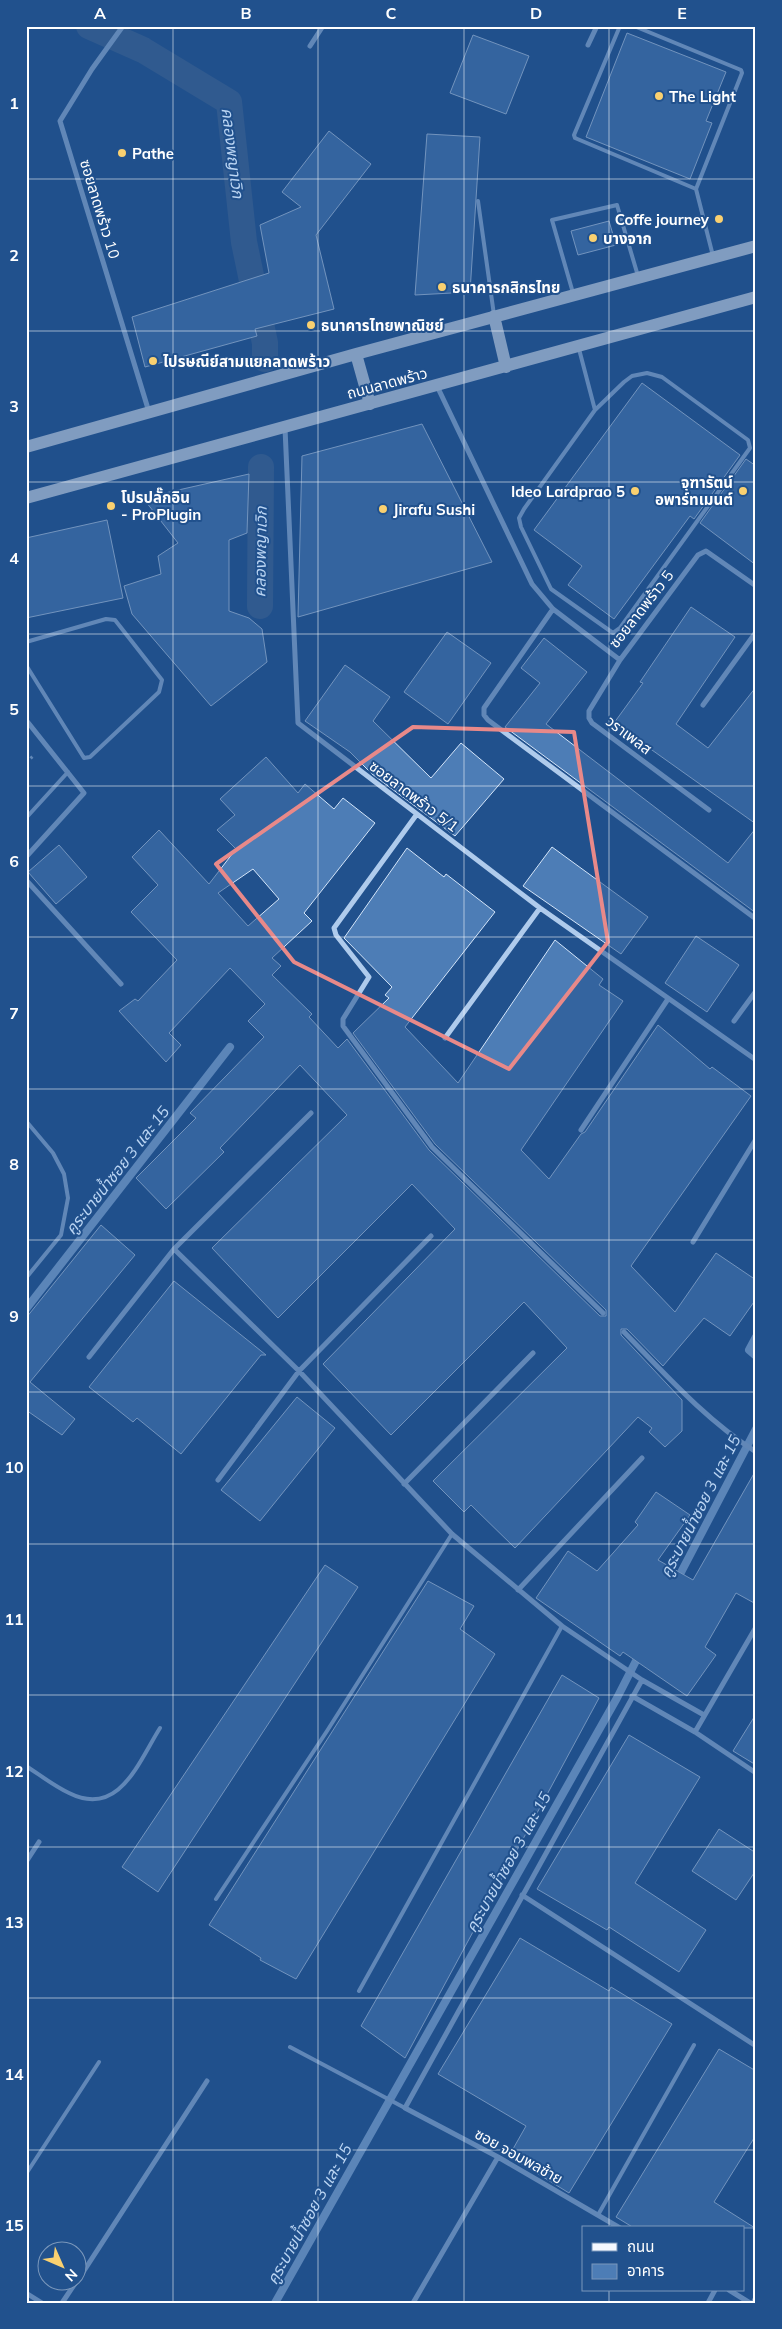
<svg xmlns="http://www.w3.org/2000/svg" width="782" height="2329" font-family="Mulish,'Noto Sans Thai',sans-serif">
<style>
.lines{fill:none;stroke-linecap:round;stroke-linejoin:round}
.stream{stroke:#a3c6ed;stroke-width:8}
.canal{stroke:#446792;stroke-width:26}
.building{fill:#4d7db6;stroke:#d4e5f9;fill-rule:evenodd}
.path{stroke:#afcbec;stroke-width:3;stroke-dasharray:2.5 4;stroke-linecap:butt}
.service{stroke:#afcbec;stroke-width:4}
.minor{stroke:#afcbec;stroke-width:5}
.primary{stroke:#f4f8ff;stroke-width:12}
.marked{fill:none;stroke:#e88989;stroke-width:4;stroke-linejoin:round}
.grid{fill:none;stroke:#fff;stroke-width:1;stroke-opacity:0.55}
.poi-dot{fill:#f9d070;stroke:#21518d;stroke-width:2}
.labels{text-anchor:middle;dominant-baseline:central;stroke-width:4;stroke-linejoin:round;paint-order:stroke}
.poi-label{font-size:15px;font-weight:bold;fill:#fff;stroke:#21518d;text-anchor:start}
.street-label{font-size:15px;fill:#fff;stroke:#21518d}
.water-label{font-size:16px;font-style:italic;fill:#bbd5f3;stroke:#21518d}
.neatline{fill:none;stroke:#fff;stroke-width:2}
.grid-label{font-size:16px;text-anchor:middle;font-weight:bold;fill:#fff}
</style>
<rect width="100%" height="100%" fill="#21518d"/>
<g class="lines">
<path class="stream" d="M26,1309L230,1047
M756,1337L749,1350L756,1356
M677,1580L756,1429
M275,2303L617,1698L640,1653"/>
<path class="canal" d="M89,26L143,50L229,102L244,242L265,343V359
M260,606L261,467"/>
</g>
<path class="building" d="M627,33L726,72L706,121L712,123L690,179L586,137Z
M473,35L529,56L506,114L450,93Z
M329,131L371,164L316,235L334,309L255,329L257,336L145,367L132,317L269,273L260,225L301,207L282,192Z
M427,134L480,137L470,292L415,295Z
M609,221L616,245L578,255L571,231Z
M642,383L740,455L694,519L690,516L614,619L568,585L582,566L534,530Z
M422,424L492,562L298,617L302,456Z
M746,459L756,466V565L700,523Z
M249,474L247,533L229,540V611L249,618L262,629L267,662L211,706L132,614L124,586L161,574L158,556L178,543L143,498Z
M107,520L123,598L26,618V538Z
M691,607L735,637L676,724L708,748L756,687V824L614,723L643,683L640,682Z
M447,632L491,663L448,724L404,692Z
M544,638L587,672L546,724L728,863L756,828V913L505,727L540,683L521,668Z
M345,665L390,697L373,721L431,778L461,743L504,779L455,836L372,774L350,752L305,721Z
M266,757L298,793L305,784L334,809L343,798L375,823L304,913L312,921L272,958L281,966L272,975L312,1014L309,1017L338,1048L347,1039L429,1150L600,1316H606V1310L435,1144L353,1033L389,998L385,995L392,987L344,938L407,848L444,877L446,874L495,912L405,1027L458,1083L555,940L603,979L599,985L623,1001L521,1150L549,1179L581,1134L585,1132L658,1025L710,1069L712,1067L751,1096L631,1266L675,1312L716,1253L756,1280V1299L730,1336L704,1318L663,1366L627,1329H621V1335L682,1400V1431L665,1447L649,1432L652,1428L638,1417L515,1548L471,1505L464,1512L433,1481L567,1348L524,1302L391,1435L323,1364L455,1229L412,1184L278,1318L212,1248L347,1115L300,1065L220,1148L224,1152L166,1209L136,1178L196,1118L190,1113L264,1037L248,1021L265,1004L230,968L169,1033L181,1045L166,1062L119,1011L135,999L138,1001L177,960L131,912L158,885L132,857L159,830L209,884L236,849L217,830L235,815L220,799ZM253,869L279,899L248,926L218,893Z
M59,845L87,877L56,904L28,872Z
M552,847L648,917L621,954L523,886Z
M696,936L739,965L707,1012L665,983Z
M101,1225L135,1255L30,1382L75,1419L62,1435L26,1410V1318Z
M174,1281L266,1355H261L181,1454L137,1418L133,1422L89,1387Z
M297,1397L335,1428L260,1521L221,1490Z
M756,1470V1604L736,1593L705,1647L716,1655L687,1696L623,1652L620,1656L536,1598L568,1551L597,1571L638,1525L635,1522L656,1492L690,1515L658,1560L693,1580Z
M325,1565L358,1587L158,1892L122,1867Z
M428,1581L474,1606L460,1629L495,1654L296,1979L260,1960L261,1958L209,1925Z
M562,1675L599,1698L405,2058L361,2026Z
M756,1714V1765L733,1751Z
M629,1735L700,1777L635,1883L706,1930L679,1972L609,1927L607,1930L537,1889Z
M719,1829L756,1853V1870L736,1900L692,1871Z
M520,1938L609,1991L611,1987L672,2024L569,2193L509,2156L526,2126L438,2074Z
M719,2049L756,2071V2135L714,2202L755,2228H634L616,2217Z"/>
<g class="lines">
<path class="path" d="M26,763L34,755"/>
<path class="service" d="M620,26L574,135L575,138L696,189
M634,26L741,70L742,73L696,189L713,256
M478,201L494,315
M573,293L552,220L617,205L638,276
M579,349L595,410
M647,373L662,377L748,440L750,448L620,628L613,633L551,589L521,527L519,518L524,509L595,410L624,382L632,376Z
M26,642L106,619L115,620L162,680L159,692L90,757L84,758L26,665
M26,818L68,772
M26,1121L53,1153L64,1174L68,1198L61,1235L26,1278
M26,1766C40,1775 54,1786 69,1793C119,1818 138,1763 160,1728
M216,1899L327,1731L452,1534
M359,1991L562,1626
M290,2047L405,2108
M26,2174L99,2062
M598,2215L694,2045"/>
<path class="minor" d="M123,26L92,69L60,121L149,412
M588,45L597,26
M310,46L323,26
M437,386L532,584L553,609L620,660
M285,428L298,723L540,908L756,1060
M553,609L484,708V715L488,720L756,919
M703,705L756,632
M26,720L84,793L26,857
M709,810L592,723L589,718V711L620,660L698,555L706,551L756,586
M417,814L334,928L336,935L369,977L343,1019V1026L432,1147L603,1313
M26,880L121,984
M734,1021L756,991
M445,1038L540,908
M581,1130L668,999
M693,1242L756,1139
M174,1249L299,1371L452,1534L562,1626L642,1680
M624,1332C666,1375 705,1419 756,1452
M89,1357L174,1249L311,1113
M218,1480L299,1371L431,1236
M404,1484L533,1353
M518,1590L642,1458
M756,1627L695,1732L756,1773
M632,1696L695,1732
M26,1862L39,1842
M522,1895L756,2046
M620,2228L498,2157L405,2108L642,1680L704,1715
M78,2280L207,2081
M729,2290L750,2303
M26,2293L42,2303
M62,2303L76,2282
M413,2303L498,2157
M708,2303L715,2290
M753,2303L756,2297"/>
<path class="primary" d="M494,316L506,367
M356,354L370,404
M26,447L356,354L756,246
M26,498L756,297"/>
</g>
<path d="M0 0H782V2329H0ZM413,727L574,732L608,942L509,1069L294,962L216,864Z" fill="#21518d" fill-opacity=".55" fill-rule="evenodd"/>
<path class="marked" d="M413,727L574,732L608,942L509,1069L294,962L216,864Z"/>
<path class="grid" d="M173,26V2303M318,26V2303M464,26V2303M609,26V2228M26,179H756M26,331H756M26,482H756M26,634H756M26,786H756M26,937H756M26,1089H756M26,1240H756M26,1392H756M26,1544H756M26,1695H756M26,1847H756M26,1998H756M26,2150H756M609,2290V2303"/>
<g class="poi-dot">
<circle cx="659" cy="96" r="5"/>
<circle cx="122" cy="153" r="5"/>
<circle cx="719" cy="219" r="5"/>
<circle cx="593" cy="238" r="5"/>
<circle cx="442" cy="287" r="5"/>
<circle cx="311" cy="325" r="5"/>
<circle cx="153" cy="361" r="5"/>
<circle cx="635" cy="491" r="5"/>
<circle cx="743" cy="491" r="5"/>
<circle cx="111" cy="506" r="5"/>
<circle cx="383" cy="509" r="5"/>
</g>
<g class="labels">
<g class="poi-label">
<text x="669" y="96">The Light</text>
<text x="132" y="153">Pathe</text>
<text x="709" y="219" text-anchor="end">Coffe journey</text>
<text x="603" y="238">บางจาก</text>
<text x="452" y="287">ธนาคารกสิกรไทย</text>
<text x="321" y="325">ธนาคารไทยพาณิชย์</text>
<text x="163" y="361">ไปรษณีย์สามแยกลาดพร้าว</text>
<text x="733" y="482" text-anchor="end">จุฑารัตน์<tspan x="733" dy="17">อพาร์ทเมนต์</tspan></text>
<text x="625" y="491" text-anchor="end">Ideo Lardprao 5</text>
<text x="121" y="497">โปรปลั๊กอิน<tspan x="121" dy="17">- ProPlugin</tspan></text>
<text x="393" y="509">Jirafu Sushi</text>
</g>
<g class="street-label">
<text transform="translate(100 209) rotate(73)">ซอยลาดพร้าว 10</text>
<text transform="translate(387 383) rotate(-15)">ถนนลาดพร้าว</text>
<text transform="translate(641 609) rotate(-52)">ซอยลาดพร้าว 5</text>
<text transform="translate(629 735) rotate(37)">วราเพลส</text>
<text transform="translate(414 796) rotate(37)">ซอยลาดพร้าว 5/1</text>
<text transform="translate(519 2156) rotate(29)">ซอย จอมพลซ้าย</text>
</g>
<g class="water-label">
<text transform="translate(233 153) rotate(83)">คลองพญาเวิก</text>
<text transform="translate(260 552) rotate(-89)">คลองพญาเวิก</text>
<text transform="translate(117 1170) rotate(-52)">คูระบายน้ำซอย 3 และ 15</text>
<text transform="translate(700 1506) rotate(-63)">คูระบายน้ำซอย 3 และ 15</text>
<text transform="translate(508 1862) rotate(-61)">คูระบายน้ำซอย 3 และ 15</text>
<text transform="translate(309 2214) rotate(-61)">คูระบายน้ำซอย 3 และ 15</text>
</g>
</g>
<rect width="782" height="2329" fill="none" stroke="#21518d" stroke-width="55"/>
<rect x="582" y="2226" width="162" height="65" fill="#21518d" stroke="#7a97bb"/>
<rect x="592" y="2243" width="25" height="8" fill="#f4f8ff" stroke="#7a97bb"/>
<text x="627" y="2252" font-size="15" fill="#ffffff">ถนน</text>
<rect x="592" y="2264" width="25" height="15" fill="#4d7db6" stroke="#7a97bb"/>
<text x="627" y="2276" font-size="15" fill="#ffffff">อาคาร</text>
<g transform="translate(62 2266) rotate(135)"><circle r="24" fill="#21518d" stroke="#7a97bb"/>
<path d="M0-4L9 19L0 12L-9 19Z" fill="#f9d070"/>
<text y="-8" font-size="14" font-weight="bold" text-anchor="middle" fill="#ffffff">N</text>
</g>
<rect x="28" y="28" width="726" height="2274" class="neatline"/>
<g class="grid-label">
<text x="100" y="19">A</text>
<text x="246" y="19">B</text>
<text x="391" y="19">C</text>
<text x="536" y="19">D</text>
<text x="682" y="19">E</text>
<text x="14" y="109">1</text>
<text x="14" y="261">2</text>
<text x="14" y="412">3</text>
<text x="14" y="564">4</text>
<text x="14" y="715">5</text>
<text x="14" y="867">6</text>
<text x="14" y="1019">7</text>
<text x="14" y="1170">8</text>
<text x="14" y="1322">9</text>
<text x="14" y="1473">10</text>
<text x="14" y="1625">11</text>
<text x="14" y="1777">12</text>
<text x="14" y="1928">13</text>
<text x="14" y="2080">14</text>
<text x="14" y="2231">15</text>
</g>
</svg>
